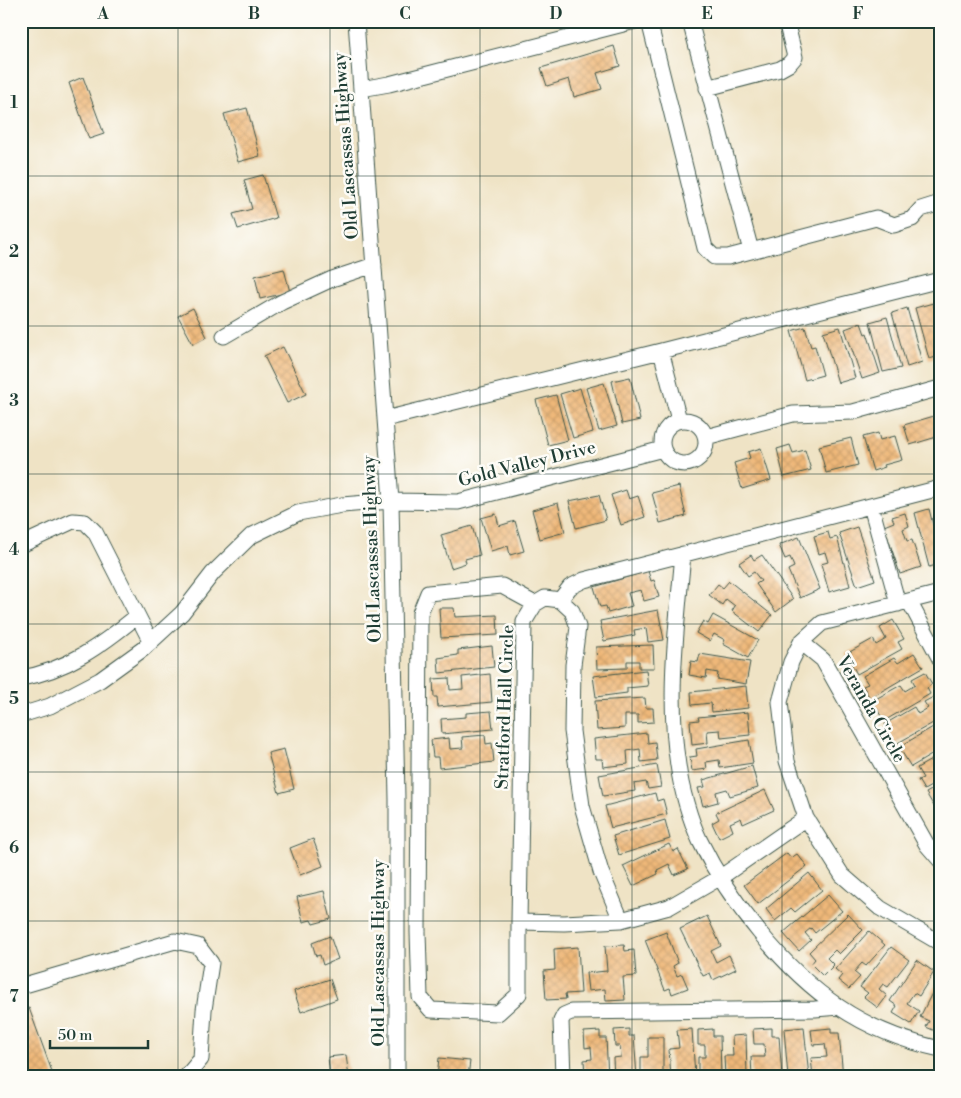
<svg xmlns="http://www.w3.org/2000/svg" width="961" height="1098" font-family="'Libre Bodoni',serif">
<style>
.building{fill:url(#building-cross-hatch)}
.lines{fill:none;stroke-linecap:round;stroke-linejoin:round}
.minor-casing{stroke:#3e564a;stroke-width:17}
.minor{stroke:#fff;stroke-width:15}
.grid{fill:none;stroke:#1f3d34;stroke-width:1;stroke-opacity:0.55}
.labels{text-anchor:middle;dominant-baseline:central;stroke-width:5;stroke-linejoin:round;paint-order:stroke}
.street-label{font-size:18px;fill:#1f3d34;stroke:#fdfcf7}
.neatline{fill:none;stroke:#1f3d34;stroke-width:2}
.grid-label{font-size:16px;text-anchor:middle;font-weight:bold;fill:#1f3d34}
</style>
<defs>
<pattern id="building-cross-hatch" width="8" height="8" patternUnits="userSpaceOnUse" patternTransform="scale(1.25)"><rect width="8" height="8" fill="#efb879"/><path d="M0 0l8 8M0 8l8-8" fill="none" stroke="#cc9f69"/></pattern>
</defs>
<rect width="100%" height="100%" fill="#fdfcf7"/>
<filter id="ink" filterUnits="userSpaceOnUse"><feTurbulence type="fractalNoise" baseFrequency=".02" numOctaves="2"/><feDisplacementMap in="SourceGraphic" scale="10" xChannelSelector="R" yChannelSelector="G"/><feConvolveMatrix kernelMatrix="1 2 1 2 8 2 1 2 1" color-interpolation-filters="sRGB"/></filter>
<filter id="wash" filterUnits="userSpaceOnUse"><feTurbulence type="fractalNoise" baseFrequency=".0096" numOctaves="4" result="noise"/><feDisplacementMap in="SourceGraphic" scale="20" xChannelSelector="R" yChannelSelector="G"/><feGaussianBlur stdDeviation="1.12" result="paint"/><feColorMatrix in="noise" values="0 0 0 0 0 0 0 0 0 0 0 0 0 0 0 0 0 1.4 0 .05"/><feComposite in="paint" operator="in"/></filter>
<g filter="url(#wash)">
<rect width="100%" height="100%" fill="#efe3c5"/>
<g id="blocks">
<path class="building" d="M614,46L620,66L597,73L602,89L574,97L569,79L547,86L541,68Z
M83,77L104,134L89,139L69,83Z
M247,108L260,156L238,162L224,114Z
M263,175L276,218L238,229L233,214L252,209L244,180Z
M284,269L290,292L260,299L255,276Z
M933,303L940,329V356L929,359L915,308Z
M193,308L207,337L193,344L178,316Z
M907,308L922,362L907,367L892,313Z
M887,317L901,368L883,372L870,322Z
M861,323L865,334L867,333L880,373L862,379L845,329Z
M805,327L811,347L815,346L823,375L805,380L791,331Z
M840,327L855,378L838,383L823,332Z
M283,347L306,394L287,403L264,356Z
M630,377L640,420L622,424L612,381Z
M604,383L617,426L599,431L586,388Z
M580,388L593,432L573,438L560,394Z
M556,395L568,440L548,445L536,400Z
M934,416L940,436L910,445L904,425Z
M878,433L880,440L895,436L902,460L884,465L885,467L873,471L863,437Z
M851,438L858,465L826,473L819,446Z
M790,445L793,453L805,450L811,470L784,477L777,449Z
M761,448L771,480L742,489L734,463L750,458L748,452Z
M679,486L686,516L660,523L652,493Z
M626,490L629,499L638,496L645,517L621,525L611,495Z
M599,495L606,520L576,528L569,501Z
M558,503L565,532L540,539L532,510Z
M929,509L934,529L940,528V564L929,567L915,513Z
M905,513L909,526L903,529L907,541L912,540L921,567L900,574L884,526L894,522L892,517Z
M496,514L499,526L515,521L524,551L510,555L508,546L491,551L481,518Z
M472,526L480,555L465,559L466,563L451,568L441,535Z
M857,527L875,580L857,586L839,533Z
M828,532L830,539L837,537L850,586L829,592L821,564L828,562L825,552L819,554L814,536Z
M799,537L820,589L800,598L788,570L794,567L790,557L785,559L779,545Z
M751,555L754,560L762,555L793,599L776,612L756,584L761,581L754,572L748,576L739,563Z
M648,571L651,581L654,580L659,597L644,601L641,590L628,593L632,606L608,613L606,606L600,607L594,587Z
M729,581L772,615L759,632L732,611L735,606L726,599L722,605L709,595L718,584L723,588Z
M439,608H454L455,617L497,615L498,635L441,638Z
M658,610L664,640L648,642L646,628L634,630L635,635L604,641L600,621Z
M713,615L758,640L748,658L723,644L725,640L714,634L710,641L696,633L703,621L708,624Z
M893,620L904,639L898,642L902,649L857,674L846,654L873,639L876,645L886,639L880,628Z
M653,645L654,668H639V661H627V668L597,669L596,647Z
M492,646L494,667L439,673L438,658L458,655V650Z
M914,653L923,667L870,698L863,686L868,684L863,676L894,658L898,663Z
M700,654L750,662L746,684L717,679L718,673L707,671L706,678L689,675L691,661L698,662Z
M646,670L648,686L627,688V693L596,697L593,676Z
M925,672L932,684L927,688L930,694L884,721L872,701L901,685L905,691L915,685L912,679Z
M490,674L492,702L438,707L437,697H434L433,679L449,678L450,690L463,689L462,677Z
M746,686L748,708L712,712L711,703L692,705L691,692Z
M937,695L940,701V719L896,744L885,724L914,707L918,714L928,708L924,702Z
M645,698L646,708H653L654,722L638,723V715H625V728L597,730L595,701Z
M491,711L493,729L442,734L441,719L466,717V713Z
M748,712L750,735L721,738L720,730L707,731L708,743L692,745L690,721L699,720L698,717Z
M933,727L936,733L940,731V750L911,767L899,747Z
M647,733L648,743L655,742L657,760L641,762L640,749L627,751L628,764L603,767L602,759H596L594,739Z
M485,735L486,744L492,743L494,762L439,768L438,757H433L431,740L449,738L450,749L463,748L462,737Z
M749,740L753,763L720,768L719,760L706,762L707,769L692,771L690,757L697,756L696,749Z
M284,749L294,789L279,793L268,753Z
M940,755V781L924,790L918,780L923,778L917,768Z
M657,765L661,787L648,789L646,782L634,784L635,791L603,796L599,775Z
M752,766L758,788L730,796L727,789L716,792L718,802L703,806L698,788L705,787L703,780Z
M940,785V811L938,813L926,793Z
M765,790L774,810L743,824L741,818L730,823L733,831L719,838L712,823L719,819L716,813Z
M655,793L657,801L663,799L667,814L611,828L605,806Z
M665,820L670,839L619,855L613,836Z
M313,839L323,866L300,875L290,848Z
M669,844L673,852L678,849L688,869L674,875L669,864L657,870L658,874L633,886L623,866Z
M787,853L791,858L797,854L807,866L758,904L744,885Z
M809,873L822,890L795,912L791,908L775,921L766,909Z
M324,891L331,919L313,924L311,920L303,922L297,897Z
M828,895L842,911L815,933L811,928L805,933L811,940L799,951L783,933Z
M848,914L863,930L839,954L835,950L827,958L834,965L823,976L811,964L815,959L809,952Z
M707,916L721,946L711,951L716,962L729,955L736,969L713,980L710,973L703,976L680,929Z
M869,931L885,945L866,966L862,963L854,972L860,977L849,989L838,980L842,975L835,969Z
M666,932L678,963L673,966L677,976L682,974L688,988L672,994L670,988L665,990L645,940Z
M330,936L338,959L323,965L320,955L316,956L312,943Z
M624,945L625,951L634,950L636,976L623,977L625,1000L606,1001L605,989L588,991L586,973L607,971L605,946Z
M578,947L581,993L565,994L566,999L546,1000L544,971L555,970L554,949Z
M891,947L909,960L888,987L883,984L879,989L887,996L878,1008L864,997L868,993L860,987Z
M917,960L934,972L919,996L914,993L907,1003L919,1011L911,1024L893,1013L897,1006L890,1001Z
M940,977L939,1016L940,1033L926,1027L929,1021L920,1017Z
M330,979L337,999L301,1012L294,991Z
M29,1008L54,1077H21V1011Z
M804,1027L809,1077H788L784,1029Z
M772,1028V1036H779L782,1077H752L751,1057H765L764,1044H754L753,1029Z
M831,1028V1033H839L843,1077H813L811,1058L827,1057L825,1044L813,1045L811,1030Z
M629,1029V1036H634L637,1077H614L613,1058L621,1057L620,1046H615L614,1030Z
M692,1029L695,1077H671L669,1049L679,1048L677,1030Z
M713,1029V1036H720L721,1077H698V1057H705V1045H698V1030Z
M600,1031V1038H606L608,1077H585L584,1060L592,1059L591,1047L585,1048L584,1032Z
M746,1035L747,1077H725L724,1056H733L732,1036Z
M648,1037H663V1077H641V1057H648Z
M346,1055L349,1077H330L328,1057Z
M439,1058L470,1061L468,1077H437Z"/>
</g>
</g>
<g filter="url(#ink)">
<use href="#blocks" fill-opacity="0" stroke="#3e564a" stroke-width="1"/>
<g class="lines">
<g class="minor-casing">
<path id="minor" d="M356,21L391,501L397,799V1077
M649,21L705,248L714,257H728L876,218L894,225L912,219L921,209L940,203
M690,21L751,251
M707,88L780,69L789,64L795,57L786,21
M361,89L389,84L635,21
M224,336L282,302L332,279L374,265
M661,351L679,420
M385,419L661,351L940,280
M662 442a22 22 0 1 1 44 0a22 22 0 1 1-44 0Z
M706,437L793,414L853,412L940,388
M871,506L898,604
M21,545L73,521L85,522L95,532L151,642
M683,554C677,624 667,695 678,765C681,788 690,820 700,841C729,901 784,970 839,1007C870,1028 904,1041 940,1049
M560,600L570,587L584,580L940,488
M909,601L940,659
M535,604L502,586L428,593L420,613L418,932L420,997L431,1010L498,1013L519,994V922L524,622L535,604L545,598L560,600L572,611L578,627L573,665L572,731L582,806L601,872L621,920
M801,642L822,623L940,593
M21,678C66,671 103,644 137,616
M21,715L50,706L100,680L143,649L182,613L213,573L251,536L298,513L342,505L391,501L458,502L663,449
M940,860L927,845L823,660L801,642L791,662L780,702L787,761L806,818L842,875L880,908L940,943
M519,922L564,923L621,920L669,907L721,877L806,818
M21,986L175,941L198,946L211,963L204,1010L201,1059L186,1077
M563,1077L561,1021L564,1015L571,1012L815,1009L839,1007"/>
</g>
<use href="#minor" class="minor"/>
</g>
</g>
<path class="grid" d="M178,21V1077M330,21V1077M480,21V1077M632,21V1077M782,21V1077M21,176H940M21,326H940M21,474H940M21,624H940M21,772H940M21,921H940"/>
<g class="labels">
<g class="street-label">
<text transform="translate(346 146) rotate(-94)">Old Lascassas Highway</text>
<text transform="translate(527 464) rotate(-14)">Gold Valley Drive</text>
<text transform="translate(372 549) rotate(-92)">Old Lascassas Highway</text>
<text transform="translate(505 707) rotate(-88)">Stratford Hall Circle</text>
<text transform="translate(871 709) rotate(60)">Veranda Circle</text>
<text transform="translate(378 953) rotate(-90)">Old Lascassas Highway</text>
</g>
</g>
<rect width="961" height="1098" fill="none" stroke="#fdfcf7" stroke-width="55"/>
<path d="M50 1040v8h98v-8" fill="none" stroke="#1f3d34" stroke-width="2.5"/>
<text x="58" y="1040" font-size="15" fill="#1f3d34" stroke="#fdfcf7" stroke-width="4" paint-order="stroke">50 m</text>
<rect x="28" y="28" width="906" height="1042" class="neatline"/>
<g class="grid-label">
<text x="103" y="19">A</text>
<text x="254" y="19">B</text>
<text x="405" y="19">C</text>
<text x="556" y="19">D</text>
<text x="707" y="19">E</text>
<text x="858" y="19">F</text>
<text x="14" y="108">1</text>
<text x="14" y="257">2</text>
<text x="14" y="406">3</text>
<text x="14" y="555">4</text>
<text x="14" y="704">5</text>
<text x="14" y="853">6</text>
<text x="14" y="1002">7</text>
</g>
</svg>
